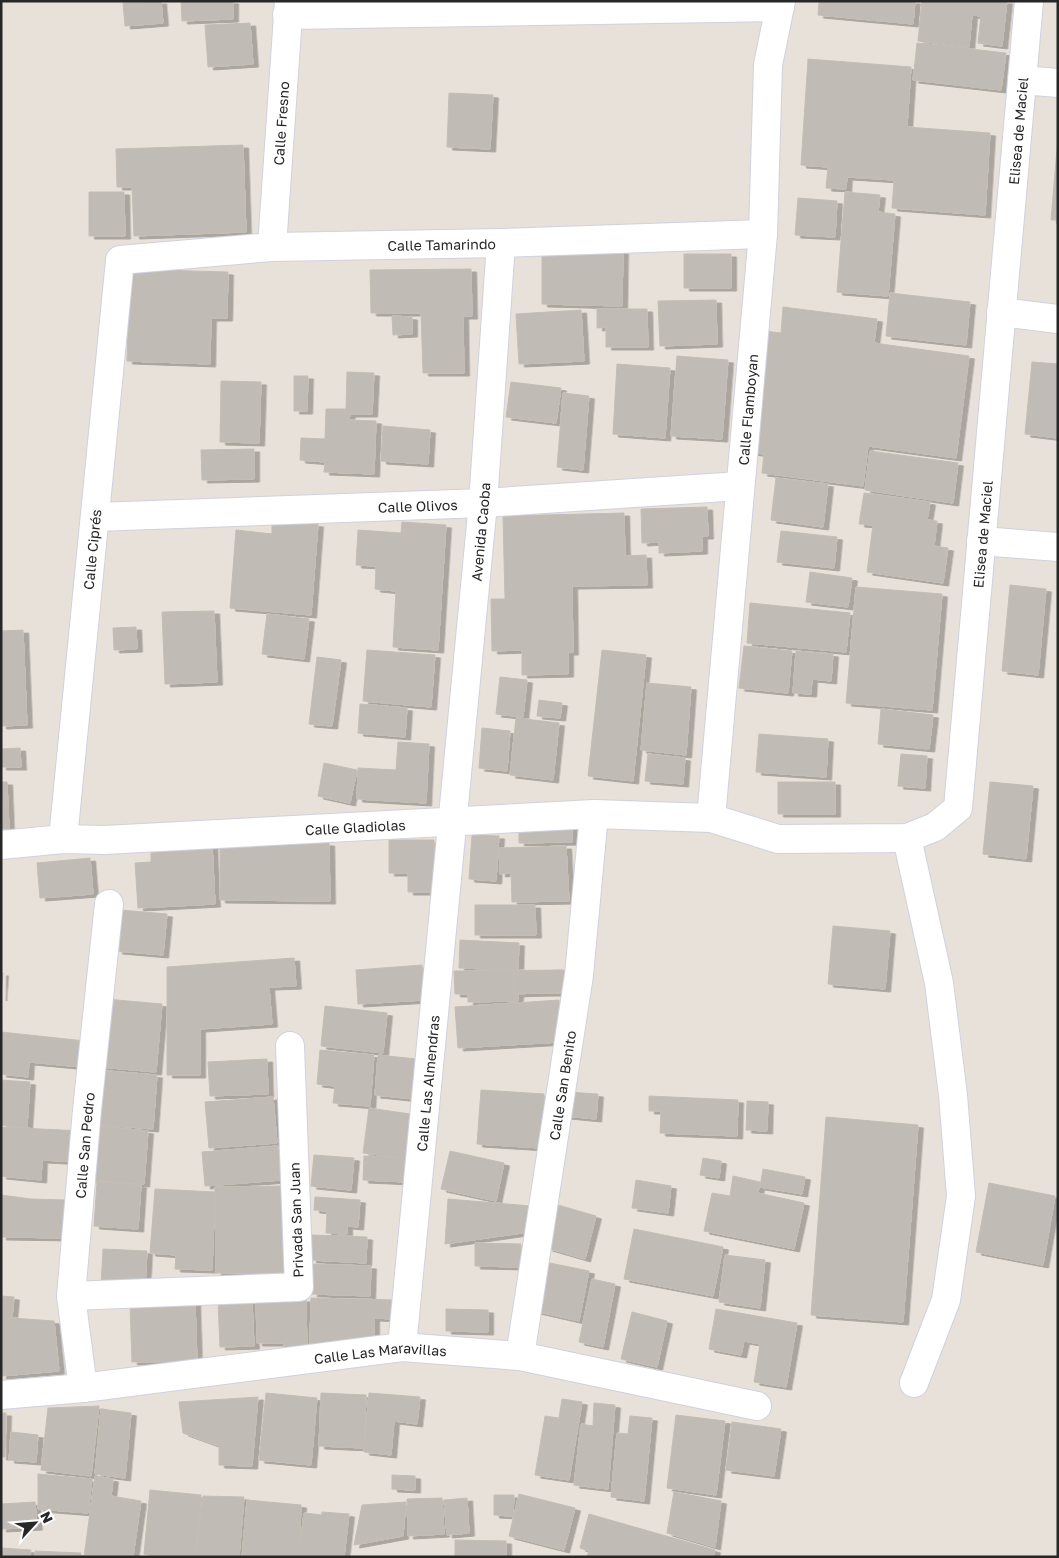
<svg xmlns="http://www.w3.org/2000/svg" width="1059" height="1558" font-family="'Golos Text',sans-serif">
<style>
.building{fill:#c1bbb6;stroke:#c3bdb3;filter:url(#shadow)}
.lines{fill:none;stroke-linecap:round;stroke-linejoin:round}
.street-casing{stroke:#ced2df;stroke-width:30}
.street{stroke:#fff;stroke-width:28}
.labels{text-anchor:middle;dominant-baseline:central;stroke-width:4;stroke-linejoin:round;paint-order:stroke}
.street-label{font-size:14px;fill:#272727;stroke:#fff}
</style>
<defs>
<filter id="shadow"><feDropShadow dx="5.5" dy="3" stdDeviation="0" flood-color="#0004"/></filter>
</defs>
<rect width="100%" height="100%" fill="#e8e1d9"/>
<path class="building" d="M161,1L163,23L125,26L123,3Z
M181,1H233V19L182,21Z
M819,1H915L913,24L818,15Z
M922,1H1007L1002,46L978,43L981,16L972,15L969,47L918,41Z
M250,23L253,64L208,67L205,25Z
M917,43L1006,53L1001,90L913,80Z
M808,59L911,67L907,127L990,133L985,215L892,208L894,180L847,177L846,189L826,188L828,167L801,165Z
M449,93L493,95L490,149L447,147Z
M1058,137V220H1051Z
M243,145L246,232L134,236L132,187H117L116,149Z
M89,192H124L125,236H89Z
M845,192L880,195L878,212L895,214L888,296L837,292Z
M798,198L837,201L835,237L795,235Z
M542,250L623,251L622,306L542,304Z
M684,254H731V288H684Z
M121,269L228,272L227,318H211L210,364L127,361L128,324L120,323Z
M471,269L472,316H463L464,373H423L421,313H371L370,270Z
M890,293L970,302L966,345L886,336Z
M716,300L717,344L660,346L658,301Z
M783,307L877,319L874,343L969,356L956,458L868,446L863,486L762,473L764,454L750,452L765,331L781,333Z
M597,309H647L648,347H606V327L597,328Z
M581,310L584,361L519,364L516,314Z
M392,316L412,317V334L393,335Z
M677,356L728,360L722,439L671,436Z
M1032,362L1058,364V438L1025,434Z
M617,364L670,368L665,438L613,434Z
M347,372L374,373L372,414H350L349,420L376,421L374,474L324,472L325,462L300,460L301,438L325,439L326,409H346Z
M294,376H308L307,411H294Z
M221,381L261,382L259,443L220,442Z
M511,382L561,388L556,423L506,417Z
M563,393L589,396L583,470L557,467Z
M383,426L430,430L428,464L381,461Z
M254,449V479L202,480L201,450Z
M870,451L958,463L953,503L865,490Z
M776,478L828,484L823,527L771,520Z
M864,493L930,502L927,520L937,521L934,546L948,548L943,583L867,572L873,525L859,524Z
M707,507L708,536H702V551L659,553V542L642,543L641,509Z
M624,513L625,556L646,555L647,585L572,586L573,652H568V674L522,675V650L492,651L491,599H505L503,516Z
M272,521L318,524L311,615L230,608L236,530L272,534Z
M402,522L446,525L438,650L393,647L396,591L375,589L376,566L356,565L358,530L401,533Z
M781,531L837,537L834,568L777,562Z
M810,572L852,578L848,607L806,602Z
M1010,585L1046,589L1038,675L1002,671Z
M856,587L942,594L932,710L846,703Z
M750,603L850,613L846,652L747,643Z
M214,611L217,682L165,684L162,612Z
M267,614L309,619L304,659L262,654Z
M136,627L137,649L114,650L113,628Z
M23,630L27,725L1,726V631Z
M744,646L792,651L788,693L739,688Z
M367,650L435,655L431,707L363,701Z
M602,650L646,655L633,781L588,776Z
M796,651L833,654L831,681L812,679L811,694L793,693Z
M317,657L341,660L332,726L309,724Z
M500,677L527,680L523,717L496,714Z
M647,683L691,687L686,755L641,750Z
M539,700L562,703L560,718L537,716Z
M360,704L407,708L405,737L358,733Z
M881,709L933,715L929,749L878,744Z
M516,718L559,723L553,780L510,775Z
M482,728L510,731L507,771L479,768Z
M759,734L828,739L826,777L756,772Z
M398,742L429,744L426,803L357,799L358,768L396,770Z
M20,748L21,767H1V749Z
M648,754L685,758L683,784L645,781Z
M901,754L927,756L925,788L898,786Z
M324,763L357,770L350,803L318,796Z
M1,782H7L9,829H1Z
M778,782H835V814H778Z
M990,782L1033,786L1026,859L983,854Z
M572,827V842L519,843V828Z
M472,835L499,836L496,881L469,879Z
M389,840H434V892H408V873H389Z
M220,843H329L330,901L220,900Z
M212,844L215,904L138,908L135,863L151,862V848Z
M566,846L569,901L512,902L511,873L500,874L499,848Z
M90,858L93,894L40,898L37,863Z
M475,905H535L536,935H475Z
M121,910L167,914L163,955L117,951Z
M833,926L890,931L885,989L828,984Z
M460,940L519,943L518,970L459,968Z
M294,958L296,986L269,987L272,1024L200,1029V1075H167V967Z
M422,965L424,1000L358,1004L356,970Z
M562,970L563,992L514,994V972Z
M567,970V993H518V1001L468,1002V994H455L454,971Z
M1,973H3L1,998Z
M106,999L162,1004L156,1072L100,1067Z
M559,1000L560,1042L458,1048L455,1007Z
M325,1006L387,1013L383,1053L321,1046Z
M1,1032L85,1041L82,1067L29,1062L28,1077L1,1074Z
M320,1050L374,1055L370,1106L333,1103L335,1086L317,1084Z
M378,1055L417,1059L414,1099L375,1095Z
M267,1059L268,1094L210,1096L208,1062Z
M95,1070L157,1075L153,1129L91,1124Z
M1,1080L30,1082L27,1127L1,1125Z
M481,1090L544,1094L541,1148L477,1144Z
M567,1092L598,1094L596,1119L565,1116Z
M649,1096L738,1100L737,1136L660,1133L661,1111H649Z
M273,1097L277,1143L209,1148L205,1102Z
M747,1101L768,1102L767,1131L746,1130Z
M369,1108L410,1114L405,1158L363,1153Z
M826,1117L918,1125L903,1322L811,1315Z
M96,1126L148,1131L144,1184L91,1180Z
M1,1127L81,1131L79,1162L42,1160L41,1180L1,1176Z
M278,1146L281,1180L205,1186L202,1152Z
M450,1151L504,1163L496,1201L441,1189Z
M314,1155L354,1158L351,1190L311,1186Z
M364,1156L408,1158L407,1182L363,1180Z
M703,1158L721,1161L719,1178L700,1175Z
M763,1169L805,1177L802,1194L760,1187Z
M733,1176L760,1182L758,1193L804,1203L794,1249L704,1231L712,1193L730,1196Z
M636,1180L671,1186L668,1213L632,1208Z
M97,1182L141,1185L138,1229L94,1226Z
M989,1183L1055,1196L1043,1265L976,1252Z
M283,1186L284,1273H216L215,1187Z
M155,1189L215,1192L212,1270L175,1269L176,1255L150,1253Z
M1,1195L31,1199L67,1200V1238L1,1237Z
M315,1197L360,1200L358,1227L347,1226V1234L326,1233L327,1211L314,1210Z
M448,1199L531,1206L529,1232L445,1244Z
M558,1205L596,1216L585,1259L547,1248Z
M634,1229L723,1247L713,1296L624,1279Z
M312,1235L367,1237L366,1263L311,1260Z
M475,1243L521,1244L520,1267L475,1266Z
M103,1249L147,1251L145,1287L101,1285Z
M725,1255L765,1260L760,1308L719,1302Z
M545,1262L589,1271L579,1321L535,1311Z
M312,1264L371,1266L370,1296L312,1294Z
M592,1279L615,1284L603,1347L579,1342Z
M1,1296L14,1297L12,1318L54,1321L59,1371L1,1376Z
M311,1298L394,1300V1319L374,1318V1346L310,1344Z
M306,1299L307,1355H284V1343H257L256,1300Z
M252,1301L254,1346L220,1347L218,1302Z
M195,1302L197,1361L132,1362L130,1303Z
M446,1309L488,1310V1332L446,1331Z
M716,1309L797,1323L786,1387L754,1382L760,1344L744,1341L741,1355L709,1349Z
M632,1312L667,1321L657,1367L621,1359Z
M266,1393L317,1398L311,1465L259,1460Z
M321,1393L366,1395L364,1448L319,1446Z
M369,1393L420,1397L417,1424L394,1421L391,1455L364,1452Z
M258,1397L252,1466L219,1465V1446L183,1433L179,1402Z
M562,1399L582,1402L569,1480L535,1475L545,1416L559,1418Z
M594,1403L615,1405L608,1489L574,1485L581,1424L593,1426Z
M99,1406L91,1476L41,1470L48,1408Z
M101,1409L131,1413L125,1478L95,1474Z
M1,1413H6L5,1457H1Z
M676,1415L725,1421L716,1495L667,1488Z
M630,1416L652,1418L644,1501L611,1497L617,1433L628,1434Z
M732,1422L781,1429L774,1476L726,1470Z
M11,1432L38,1435L36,1462L9,1460Z
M38,1474L92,1479L88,1513L38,1509Z
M392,1475L415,1476V1490L392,1489Z
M95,1476L113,1479L111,1496L141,1501L133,1557H84Z
M150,1490L201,1495L195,1557H162L144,1554Z
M674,1492L721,1501L715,1547L667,1533Z
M519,1494L575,1508L564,1550L509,1536Z
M494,1495H514L513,1516L494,1515Z
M203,1496L244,1497L239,1557H196Z
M442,1498L444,1534L408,1536L407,1499Z
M467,1498L469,1533L447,1535L444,1500Z
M247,1500L301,1505L299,1557H242Z
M35,1502L37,1527L1,1529V1504Z
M406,1502L403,1536L354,1545L362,1505Z
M322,1512L349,1514L344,1557H299L304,1513L322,1515Z
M589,1514L715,1550L713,1557H587L589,1551L580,1548Z
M455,1540L506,1541V1557H455Z
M1,1548L31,1550L30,1557H1Z
M35,1551L81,1553L80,1557H35Z"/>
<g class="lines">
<g class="street-casing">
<g id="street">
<path d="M287,15L780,7"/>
<path d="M1022,80L1058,83"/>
<path id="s1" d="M272,247L289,1"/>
<path d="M1001,312L1058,319"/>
<path id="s2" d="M96,517L483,503L740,486"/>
<path d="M981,541L1058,547"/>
<path id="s3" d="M711,818L763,234L768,65L781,1"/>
<path d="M907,838L939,983L953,1095L961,1196L946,1300L914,1383"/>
<path id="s4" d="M63,839L120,260L272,247L501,243L763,234"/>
<path id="s5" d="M1,845L63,839L104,840L594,814L711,818L778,839L907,838L935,827L958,808L1029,1"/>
<path d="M71,1296L299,1287L290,1046"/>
<path id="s6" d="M402,1347L483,503L501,243"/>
<path id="s7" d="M520,1356L579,975L594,814"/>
<path id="s8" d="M83,1388L71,1296L87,1110L109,904"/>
<path id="s9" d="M1,1395L83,1388L402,1347L520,1356L757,1406"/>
</g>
</g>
<use href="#street" class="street"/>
</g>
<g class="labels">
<g class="street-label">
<text stroke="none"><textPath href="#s1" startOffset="124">Calle Fresno</textPath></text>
<text stroke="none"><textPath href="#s5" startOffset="1650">Elisea de Maciel</textPath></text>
<text stroke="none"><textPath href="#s4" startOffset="904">Calle Tamarindo</textPath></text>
<text stroke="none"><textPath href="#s3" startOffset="410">Calle Flamboyan</textPath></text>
<text stroke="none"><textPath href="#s2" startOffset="322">Calle Olivos</textPath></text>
<text stroke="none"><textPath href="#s6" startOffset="819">Avenida Caoba</textPath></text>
<text stroke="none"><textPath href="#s5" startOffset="1245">Elisea de Maciel</textPath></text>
<text stroke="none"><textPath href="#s4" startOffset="291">Calle Ciprés</textPath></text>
<text stroke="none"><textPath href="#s5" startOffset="355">Calle Gladiolas</textPath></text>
<text stroke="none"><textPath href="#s6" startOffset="265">Calle Las Almendras</textPath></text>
<text stroke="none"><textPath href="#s7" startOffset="274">Calle San Benito</textPath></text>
<text stroke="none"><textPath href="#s8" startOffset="244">Calle San Pedro</textPath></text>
<text transform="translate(296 1220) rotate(-92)">Privada San Juan</text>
<text stroke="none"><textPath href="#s9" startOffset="382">Calle Las Maravillas</textPath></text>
</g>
</g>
<rect width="1059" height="1558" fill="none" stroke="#272727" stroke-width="5"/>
<g transform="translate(35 1523) rotate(64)" stroke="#ffffff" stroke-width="4" paint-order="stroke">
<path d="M0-4L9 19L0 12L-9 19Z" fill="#272727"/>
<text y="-8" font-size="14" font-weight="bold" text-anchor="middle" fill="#272727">N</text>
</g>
</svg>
